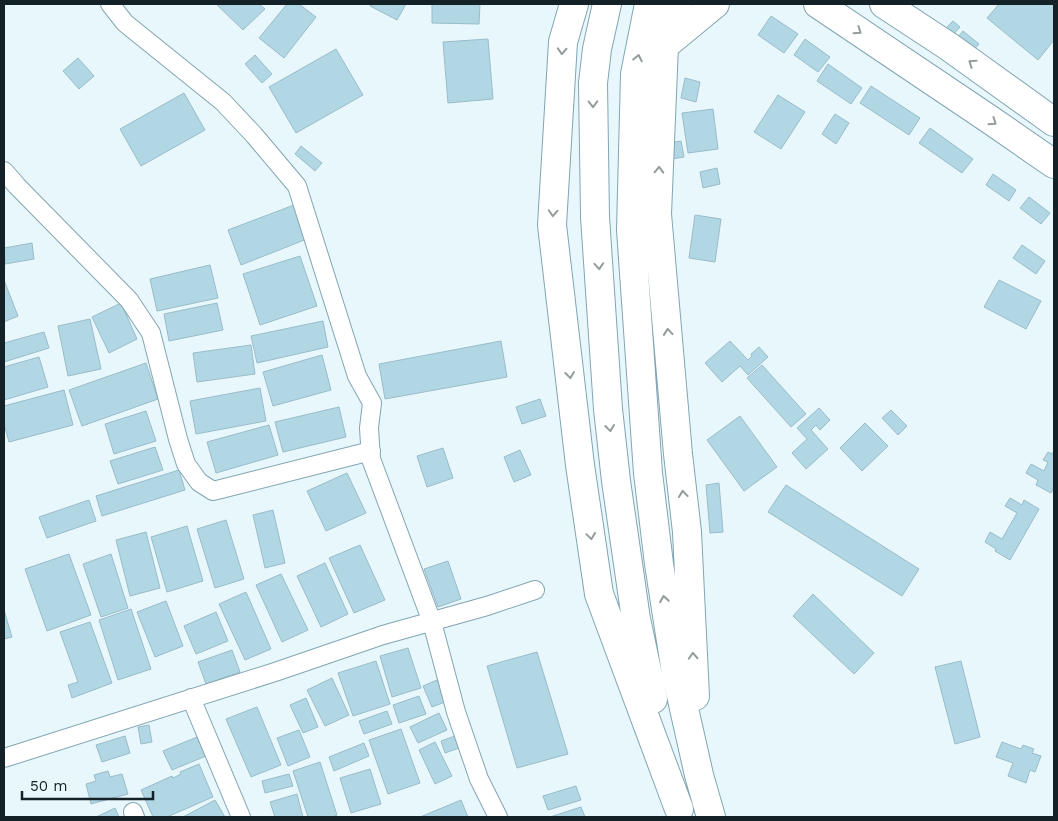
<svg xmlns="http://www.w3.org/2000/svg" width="1058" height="821" font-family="'Work Sans',sans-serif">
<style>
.building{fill:#b2d7e4;stroke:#99bcc9}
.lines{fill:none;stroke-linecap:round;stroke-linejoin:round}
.street-casing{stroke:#82a5b2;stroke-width:20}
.primary-casing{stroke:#82a5b2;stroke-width:30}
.highway-casing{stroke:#82a5b2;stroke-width:30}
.street{stroke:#fff;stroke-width:18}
.primary{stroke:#fff;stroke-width:28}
.highway{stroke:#fff;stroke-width:28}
.oneway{stroke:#959c9e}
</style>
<rect width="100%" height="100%" fill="#e8f7fc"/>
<path class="building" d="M216,4H259L265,9L243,30Z
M287,4H299L316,17L284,58L259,38Z
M371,4H406L397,20L370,6Z
M432,4H480L479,24L432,23Z
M999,4H1054V40L1038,60L987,18Z
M771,16L798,34L784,53L758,35Z
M953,21L960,27L954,34L946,28Z
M963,31L979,44L973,51L957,38Z
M488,39L493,99L448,103L443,42Z
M805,39L830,57L818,72L794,55Z
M336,49L363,95L296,133L269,87Z
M255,55L272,74L262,83L245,64Z
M78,58L94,76L79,89L63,71Z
M828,64L862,88L851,104L817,81Z
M685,78L700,82L696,102L681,98Z
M871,86L920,118L909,135L860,103Z
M184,93L205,130L141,166L120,129Z
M778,95L805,112L781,149L754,132Z
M713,109L718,149L688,153L682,113Z
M835,114L849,123L836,144L822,134Z
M930,128L973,159L962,173L919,143Z
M681,141L684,157L671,159L669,143Z
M301,146L322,163L315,171L295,154Z
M717,168L720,184L703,188L700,172Z
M993,174L1016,190L1009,201L986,185Z
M1029,197L1050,213L1041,224L1020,208Z
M294,205L307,239L241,265L228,230Z
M695,215L721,219L715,262L689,258Z
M32,243L34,259L5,264L4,248Z
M1022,245L1045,261L1036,274L1013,258Z
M300,256L317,306L260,325L243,274Z
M210,265L218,298L157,311L150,279Z
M4,280L18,316L4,322Z
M999,280L1041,301L1026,329L984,307Z
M121,303L137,339L109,353L92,317Z
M217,303L223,330L169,341L164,314Z
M90,319L101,369L68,376L58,326Z
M323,321L328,347L257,363L251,336Z
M44,332L49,348L4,362V343Z
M501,341L507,377L385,399L379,364Z
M730,341L748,360L752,356L751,354L759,347L768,357L748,375L740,366L722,382L705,363Z
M251,345L255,374L197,382L193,353Z
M322,355L331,390L273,406L263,372Z
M39,357L48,387L4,400V367Z
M146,363L158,399L82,426L69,390Z
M762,365L806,414L791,427L747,378Z
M260,388L266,421L196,434L190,401Z
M64,390L73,425L9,442L4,424V406Z
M540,399L546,416L522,424L516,407Z
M339,407L346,437L283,452L275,422Z
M819,408L830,420L820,430L816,425L811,430L828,449L806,469L792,453L807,439L797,428Z
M891,410L907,426L898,435L882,418Z
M146,411L156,441L114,454L105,424Z
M740,416L777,467L744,491L707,440Z
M865,423L888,446L862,471L840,448Z
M269,425L278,455L216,473L207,442Z
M155,447L163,470L118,484L110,461Z
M443,448L453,478L427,487L417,456Z
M520,450L531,475L514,482L504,457Z
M1054,451V487L1051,493L1036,485L1038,480L1026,473L1031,464L1044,471L1048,462L1043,460L1048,452L1052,454Z
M179,470L185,490L102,516L96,496Z
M347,473L366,513L326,531L307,491Z
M719,483L723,532L710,533L706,485Z
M786,485L919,569L902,596L768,512Z
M1010,498L1022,505L1024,500L1039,509L1010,560L995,551L996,549L985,542L990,532L1002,539L1017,513L1005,506Z
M89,500L96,521L47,538L39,517Z
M273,510L285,563L265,568L253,515Z
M226,520L244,579L215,588L197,529Z
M187,526L203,581L167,592L151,537Z
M146,532L160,588L130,596L116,540Z
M360,545L385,600L354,613L329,558Z
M69,554L91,615L47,631L25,569Z
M111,554L128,608L101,617L83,564Z
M448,561L461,599L438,607L424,569Z
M325,563L348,614L321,627L297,576Z
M281,574L308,630L282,642L256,585Z
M246,592L271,649L245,660L219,604Z
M813,594L874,653L854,674L793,616Z
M166,601L183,646L155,657L137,612Z
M131,609L151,669L118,680L99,620Z
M4,610L12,637L4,639Z
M216,612L228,641L196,654L184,626Z
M90,622L112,683L72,698L68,685L78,682L60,632Z
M408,648L421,688L392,697L380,656Z
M232,650L240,672L206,684L198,662Z
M537,652L568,754L517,768L487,666Z
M376,661L390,704L353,716L338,673Z
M961,661L980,737L955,744L935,667Z
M332,678L349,715L325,726L307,690Z
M437,680L445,702L432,707L423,686Z
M419,696L426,714L399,723L393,705Z
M306,698L318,727L303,733L290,705Z
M257,707L281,765L251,777L226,719Z
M387,711L392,724L364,734L359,721Z
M439,713L447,730L418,743L410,727Z
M149,725L152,742L141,744L138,727Z
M401,729L420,783L388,794L369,740Z
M299,730L310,757L288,766L277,738Z
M125,736L130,753L102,762L96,745Z
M455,736L459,748L445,753L441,741Z
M197,737L206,756L172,770L163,751Z
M435,742L452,776L435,784L419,750Z
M1002,742L1021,749L1023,745L1034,749L1032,753L1041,756L1035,772L1030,770L1026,783L1008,776L1013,763L996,757Z
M364,743L369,756L334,771L329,757Z
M320,762L337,815L332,817H308L293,771Z
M199,764L213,797L167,817H153L141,790L172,776L173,778L181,774L180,772Z
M370,769L381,804L351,813L340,778Z
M108,771L110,777L122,774L128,794L91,804L86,784L96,781L94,775Z
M289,774L293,786L265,793L262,781Z
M576,786L581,800L548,810L543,796Z
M297,794L303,817H275L270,802Z
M215,800L225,817H183Z
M461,800L468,817H420Z
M581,807L585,817H550Z
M115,808L119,817H96Z"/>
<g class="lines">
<g class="street-casing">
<path id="street" d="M110,4L125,23L223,102L254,135L297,186L357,376L372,403L369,428L371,459L432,622L456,712L479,779L498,817
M4,171L17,186L129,300L151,333L178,439L186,464L199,482L213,491L371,451
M191,698L241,817
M4,758L275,672L383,635L487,606L535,590
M133,812L135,817"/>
</g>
<g class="primary-casing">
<path id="primary" d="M818,4L989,119L1054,164
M884,4L948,46L1054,122"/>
</g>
<g class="highway-casing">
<path id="highway" d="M574,4L563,42L552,225L580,465L599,594L679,809
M607,4L597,49L593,83L595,217L608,409L616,481L636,619L653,699
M649,4L635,74L631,230L648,473L659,564L676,673L699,775L711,817
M677,4L670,20L664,46L657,214L678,454L687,532L695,696
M664,46L715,4"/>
</g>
<use href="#street" class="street"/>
<use href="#primary" class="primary"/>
<use href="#highway" class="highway"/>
</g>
<defs><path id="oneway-chevron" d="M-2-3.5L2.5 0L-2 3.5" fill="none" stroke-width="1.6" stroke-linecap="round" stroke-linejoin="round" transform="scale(1.25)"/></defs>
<g class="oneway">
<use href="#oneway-chevron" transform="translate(858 31) rotate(34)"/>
<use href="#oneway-chevron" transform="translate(562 51) rotate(93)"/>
<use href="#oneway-chevron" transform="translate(638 58) rotate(-78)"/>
<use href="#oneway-chevron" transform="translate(972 63) rotate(-145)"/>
<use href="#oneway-chevron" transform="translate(593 104) rotate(89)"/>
<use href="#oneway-chevron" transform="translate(993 122) rotate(35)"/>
<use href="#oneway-chevron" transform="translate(659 170) rotate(-88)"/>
<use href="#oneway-chevron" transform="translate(553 213) rotate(93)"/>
<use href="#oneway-chevron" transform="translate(599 266) rotate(86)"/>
<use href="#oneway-chevron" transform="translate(668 332) rotate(-95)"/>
<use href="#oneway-chevron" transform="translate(570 375) rotate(83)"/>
<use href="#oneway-chevron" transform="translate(610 428) rotate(83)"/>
<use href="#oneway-chevron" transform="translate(683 494) rotate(-96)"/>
<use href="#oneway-chevron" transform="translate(591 536) rotate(82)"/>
<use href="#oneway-chevron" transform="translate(664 599) rotate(-99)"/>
<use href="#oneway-chevron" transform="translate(693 656) rotate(-93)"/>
</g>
<rect width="1058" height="821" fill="none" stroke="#142227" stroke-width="10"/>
<path d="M22 791v8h131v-8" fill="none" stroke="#142227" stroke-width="2.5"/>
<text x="30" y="791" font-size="15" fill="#142227" stroke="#e8f7fc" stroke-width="4" paint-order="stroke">50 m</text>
</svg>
